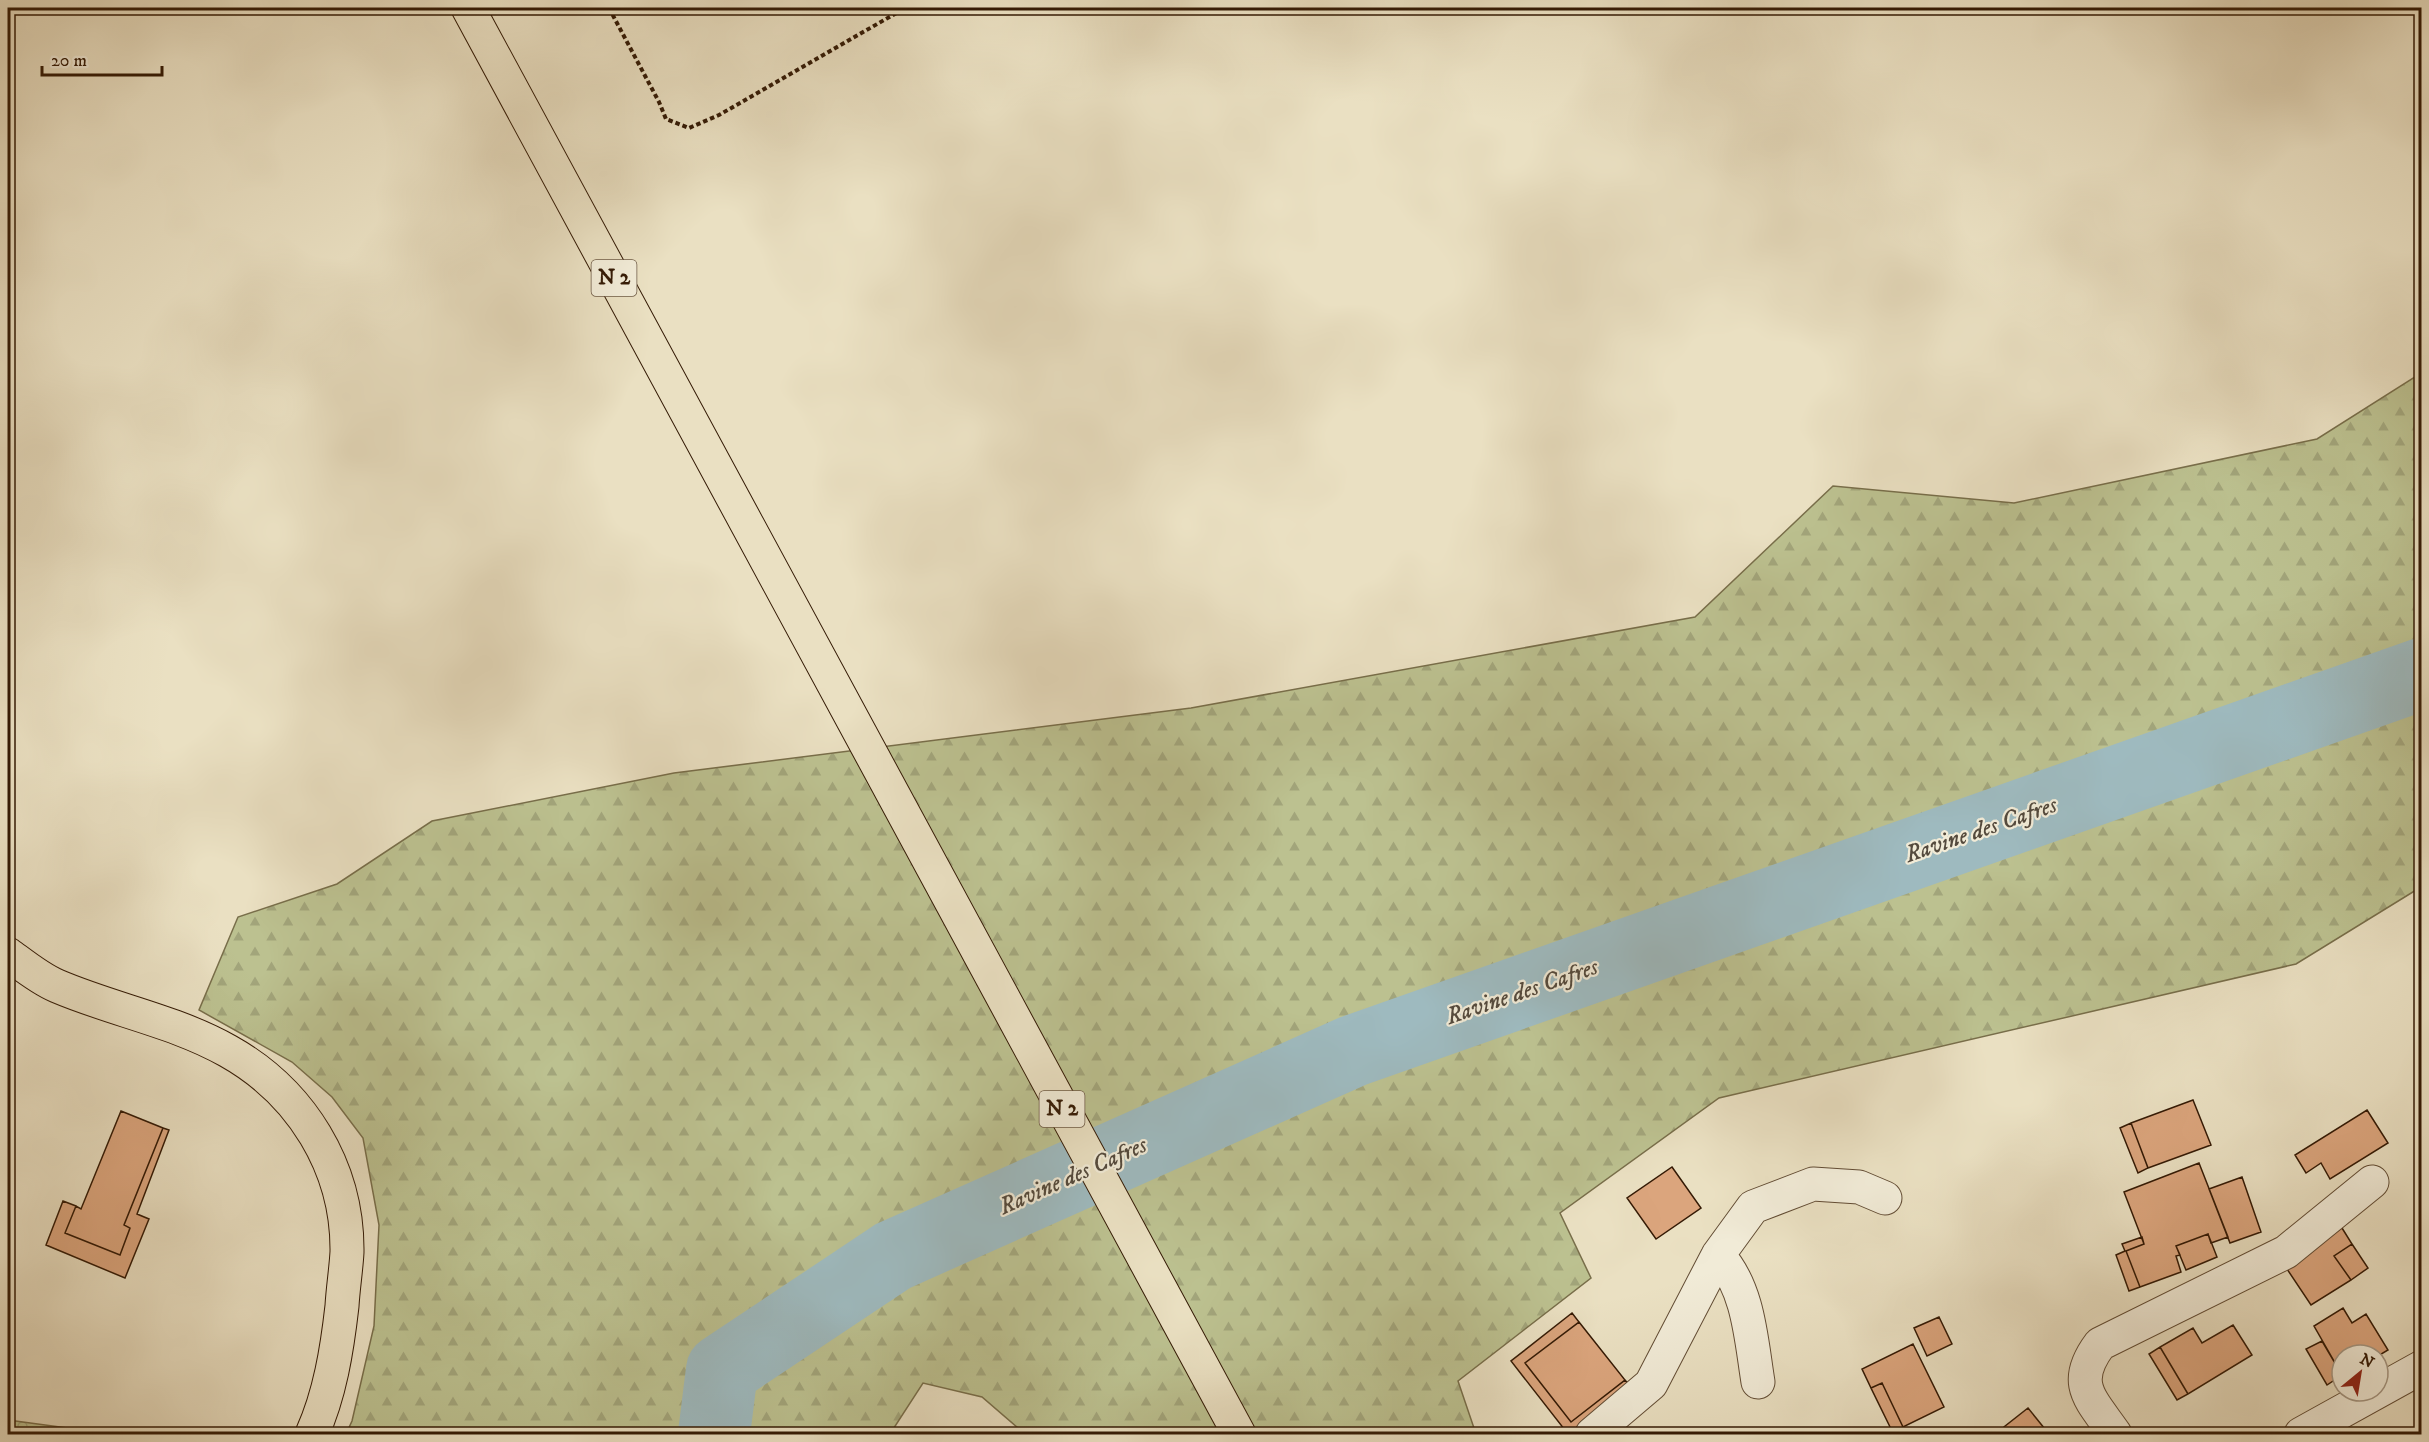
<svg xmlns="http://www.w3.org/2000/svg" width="2429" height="1442" font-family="'IM FELL DW Pica',serif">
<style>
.forest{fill:url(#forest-firs);stroke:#786e4a;stroke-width:1.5}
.park{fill:url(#park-crowns);stroke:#786e4a;stroke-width:1.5}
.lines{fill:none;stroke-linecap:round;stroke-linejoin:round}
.river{stroke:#9ebabf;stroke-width:72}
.building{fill:#dba57d;stroke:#341a05;stroke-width:1.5}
.minor-casing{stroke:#624c34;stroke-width:35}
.major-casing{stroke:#341a05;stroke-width:35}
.path{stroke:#341a05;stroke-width:4;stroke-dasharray:4.5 3;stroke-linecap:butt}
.minor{stroke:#f1ebd7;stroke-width:33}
.major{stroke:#eae0c2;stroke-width:33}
.labels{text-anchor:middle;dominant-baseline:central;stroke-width:4.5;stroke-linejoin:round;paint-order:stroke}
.shield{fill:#f1ebd7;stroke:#6d5944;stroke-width:1.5}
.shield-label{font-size:21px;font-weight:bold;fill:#341a05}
.water-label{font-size:24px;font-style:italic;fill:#544a3d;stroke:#f1ebd7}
</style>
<defs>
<pattern id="forest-firs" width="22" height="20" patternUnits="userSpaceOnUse" patternTransform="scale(1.5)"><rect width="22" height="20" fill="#bcc190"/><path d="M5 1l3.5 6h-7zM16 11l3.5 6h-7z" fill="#a2a57b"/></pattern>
<pattern id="park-crowns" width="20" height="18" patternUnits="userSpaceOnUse" patternTransform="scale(1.5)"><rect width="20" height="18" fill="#bcc190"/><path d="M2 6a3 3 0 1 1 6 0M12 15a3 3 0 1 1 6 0" fill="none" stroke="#a2a57b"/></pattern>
</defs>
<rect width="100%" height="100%" fill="#eae0c2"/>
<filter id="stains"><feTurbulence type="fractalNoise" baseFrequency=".00333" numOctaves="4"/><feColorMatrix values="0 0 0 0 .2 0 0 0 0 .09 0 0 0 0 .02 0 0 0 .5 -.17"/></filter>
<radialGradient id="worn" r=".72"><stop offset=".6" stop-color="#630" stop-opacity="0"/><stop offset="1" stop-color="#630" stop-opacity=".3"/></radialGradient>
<path class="forest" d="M2421,373V887L2296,964L1719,1098L1560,1213L1591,1278L1458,1381L1476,1434H1025L982,1397L923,1383L890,1434H346L352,1421L374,1326L379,1225L363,1138L332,1097L292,1062L199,1010L238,917L337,884L432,821L674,773L1191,708L1695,617L1833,486L2014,503L2317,439Z"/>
<path class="park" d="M8,1420L112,1434H8Z"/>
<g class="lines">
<path class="river" d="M714,1434L722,1370L893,1256L1353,1051L2422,674"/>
</g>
<path class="building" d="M2193,1100L2211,1145L2148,1168L2131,1123Z
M2367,1110L2388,1143L2330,1179L2321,1163L2306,1173L2295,1155Z
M121,1111L163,1128L124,1225L130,1228L120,1255L65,1233L76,1206L81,1209Z
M2131,1123L2148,1168L2138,1173L2120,1128Z
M163,1128L169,1130L137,1214L149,1219L125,1278L46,1245L63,1201L76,1206L65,1233L120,1255L130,1228L124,1225Z
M2199,1163L2228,1237L2211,1243L2208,1234L2176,1246L2180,1255L2176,1256L2181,1272L2140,1287L2126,1251L2144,1244L2124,1192Z
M1672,1167L1701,1208L1656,1239L1627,1198Z
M2242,1177L2261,1232L2230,1243L2209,1189Z
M2342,1228L2352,1244L2334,1256L2351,1280L2311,1305L2285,1266Z
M2208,1234L2217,1257L2186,1270L2176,1246Z
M2142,1237L2144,1244L2126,1251L2140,1287L2129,1291L2116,1255L2125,1251L2122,1244Z
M2352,1244L2368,1268L2351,1280L2334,1256Z
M2343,1308L2352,1323L2366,1314L2388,1350L2378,1356L2342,1355V1375L2314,1326Z
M1572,1313L1579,1322L1525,1363L1571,1422L1625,1380L1631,1387L1568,1434L1511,1361Z
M1939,1317L1952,1344L1927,1356L1914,1328Z
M1579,1322L1625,1380L1571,1422L1525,1363Z
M2233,1325L2252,1355L2188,1394L2160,1347L2193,1328L2202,1343Z
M2322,1341L2342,1375L2327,1385L2306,1349Z
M1913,1344L1944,1407L1903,1427L1882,1383L1871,1388L1862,1369Z
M2160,1347L2188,1394L2177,1400L2149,1354Z
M1882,1383L1903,1427L1893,1433L1871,1388Z
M2028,1408L2049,1434H1995Z"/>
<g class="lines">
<g class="minor-casing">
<path id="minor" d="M1718,1255L1753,1207L1813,1184L1859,1187L1885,1198
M1592,1434L1651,1384L1718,1255C1749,1289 1751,1339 1758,1382
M2115,1434C2091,1399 2070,1384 2100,1344L2286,1252L2372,1182
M2301,1434L2422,1367"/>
</g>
<g class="major-casing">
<path id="major" d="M468,8L1239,1434
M8,954C23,965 40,979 57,986C113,1010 175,1021 228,1051C301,1092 348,1167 347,1252C346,1270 343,1288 342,1306C337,1350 330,1394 312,1434"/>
</g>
<path class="path" d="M609,8L659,102L666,119L689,128L719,115L905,8"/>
<use href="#minor" class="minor"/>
<use href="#major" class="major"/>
</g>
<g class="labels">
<g class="shield">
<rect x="591.5" y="260" width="45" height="36" rx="4.5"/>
<rect x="1039.5" y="1091" width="45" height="36" rx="4.5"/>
</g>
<g class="shield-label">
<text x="614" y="278">N 2</text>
<text x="1062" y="1109">N 2</text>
</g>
<g class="water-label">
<text transform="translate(1981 830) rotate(-19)">Ravine des Cafres</text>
<text transform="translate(1522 992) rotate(-19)">Ravine des Cafres</text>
<text transform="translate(1073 1176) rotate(-24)">Ravine des Cafres</text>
</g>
</g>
<rect width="2429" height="1442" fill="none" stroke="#eae0c2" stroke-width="30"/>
<rect x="9" y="9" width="2411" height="1424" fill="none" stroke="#341a05" stroke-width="3"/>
<rect x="15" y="15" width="2399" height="1412" fill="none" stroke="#341a05" stroke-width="1.5"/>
<g transform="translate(2360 1373) rotate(30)"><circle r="28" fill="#f1ebd7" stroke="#a59783" stroke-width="1.5"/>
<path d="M0-4.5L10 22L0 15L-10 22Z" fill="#8f2418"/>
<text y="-9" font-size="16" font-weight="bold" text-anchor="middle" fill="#341a05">N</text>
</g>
<path d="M42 66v9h120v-9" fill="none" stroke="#341a05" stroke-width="3"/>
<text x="51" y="66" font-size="18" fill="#341a05" stroke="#f1ebd7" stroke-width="4.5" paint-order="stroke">20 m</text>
<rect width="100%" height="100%" filter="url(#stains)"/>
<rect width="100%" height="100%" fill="url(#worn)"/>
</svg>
